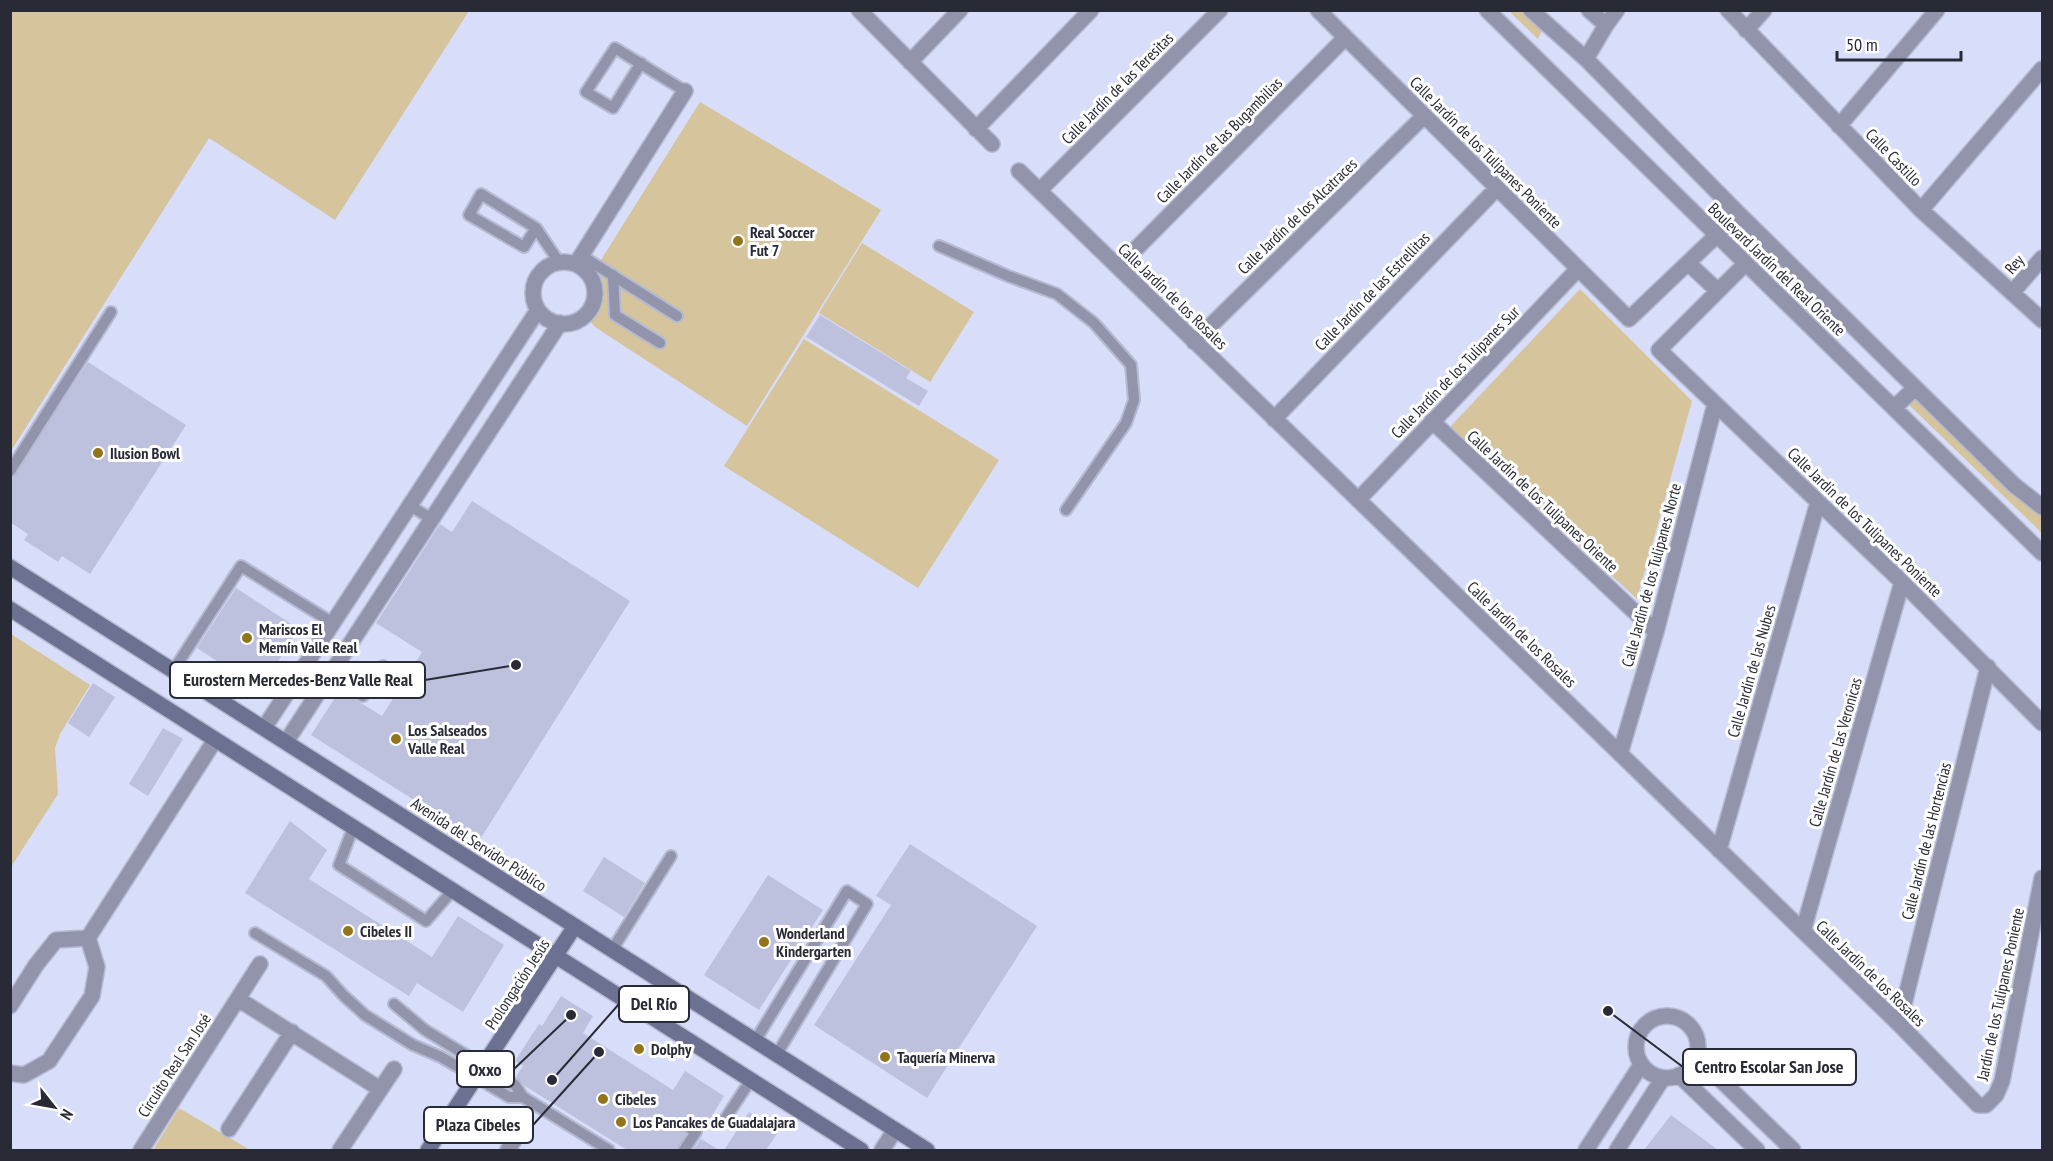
<svg xmlns="http://www.w3.org/2000/svg" width="2053" height="1161" font-family="'PT Sans Narrow',sans-serif">
<style>
.green{fill:#d5c49c}
.building{fill:#bdc1de}
.lines{fill:none;stroke-linecap:round;stroke-linejoin:round}
.lane-casing{stroke:#b5b9d2;stroke-width:14}
.street-casing{stroke:#b5b9d2;stroke-width:18}
.secondary-casing{stroke:#b5b9d2;stroke-width:18}
.lane{stroke:#9194ab;stroke-width:10}
.street{stroke:#9194ab;stroke-width:15}
.secondary{stroke:#6c7191;stroke-width:15}
.poi-dot{fill:#92741a;stroke:#fff;stroke-width:2}
.labels{text-anchor:middle;dominant-baseline:central;stroke-width:6;stroke-linejoin:round;paint-order:stroke}
.street-label{font-size:16px;fill:#282a35;stroke:#fff}
.poi-label{font-size:16px;font-weight:bold;fill:#282a35;stroke:#fff;text-anchor:start}
.leader{fill:none;stroke:#282a35;stroke-width:2}
.callout-dot{fill:#282a35;stroke:#fff;stroke-width:2}
.callout{fill:#fff;stroke:#282a35;stroke-width:2}
.callout-label{font-size:18px;text-anchor:middle;font-weight:bold;fill:#282a35}
</style>
<rect width="100%" height="100%" fill="#d8ddf9"/>
<path class="green" d="M11,10H469V11L335,220L209,138L11,451Z
M1509,11H1528L1544,26L1538,39Z
M700,102L881,210L747,426L595,327L590,321C604,301 605,293 594,271Z
M862,243L974,312L930,382L819,313Z
M1580,289L1692,401L1637,599L1450,427Z
M804,339L999,460L918,588L724,466Z
M1918,394L2042,509V533L1908,404Z
M11,634L90,685L60,734L55,748L58,794L11,867Z
M179,1108L250,1150H153Z"/>
<path class="building" d="M820,315L911,371L906,378L928,391L919,406L806,337Z
M88,362L186,425L90,574L62,556L58,562L24,540L28,534L10,522V481Z
M472,501L630,601L479,841L311,735L340,690L382,716L422,652L376,623L440,524L452,532Z
M236,588L299,629L260,689L197,648Z
M93,683L115,697L89,737L68,723Z
M163,728L183,739L148,796L129,784Z
M290,821L327,850L309,879L432,957L458,916L504,945L463,1012L417,983L409,996L245,893Z
M910,844L1037,926L927,1098L814,1025L891,905L876,896Z
M604,857L645,883L624,917L583,891Z
M768,875L823,910L759,1010L704,975Z
M561,996L593,1016L583,1033L673,1090L685,1071L724,1096L703,1130L691,1120L684,1119L680,1126L686,1134L677,1150H627L525,1086L516,1077L523,1066L515,1061L539,1024L542,1026Z
M749,1112L779,1131L766,1150H724Z
M1671,1115L1718,1150H1644Z
M701,1139L719,1150H693Z"/>
<g class="lines">
<g class="lane-casing">
<path id="lane" d="M641,63L613,108L586,92L615,48L685,91
M536,228L524,247L469,215L481,194L536,228L559,262
M939,246L1008,276L1057,294L1094,323L1131,365L1134,400L1126,423L1066,510
M582,256L677,316
M613,275L615,315L660,343
M10,471L111,312
M410,506L432,519
M173,671L241,566L333,623
M330,674L363,696L383,666
M353,828L339,865L426,921L452,891
M255,933L326,976L344,996L365,1015L413,1045L441,1057L509,1097H523
M612,950L671,856
M394,1004L425,1030L515,1085L523,1097L609,1150
M755,1041L847,891L867,904L777,1054
M723,1122L750,1081
M684,1150L696,1132L687,1126"/>
</g>
<g class="street-casing">
<path id="street" d="M859,10L992,144
M1318,10L1629,319L1739,214
M1487,10L2042,553
M1531,10L1586,59L1739,214L2014,485L2042,507
M1589,10L1606,25
M1728,10L1921,210L2042,320
M1746,30L1764,10
M1586,59L1606,25L1617,10
M910,62L960,10
M1839,126L1937,10
M976,129L1091,10
M1019,171L1899,1024L1978,1105H1986L1996,1095L2002,1081L2042,878
M1040,190L1220,10
M1921,210L2042,69
M533 293a31 31 0 1 1 62 0a31 31 0 1 1-62 0Z
M1688,263L1718,291
M576,264L685,91
M1745,264L1659,350L1902,582L2042,723
M1118,267L1345,38
M2012,293L2042,258
M1194,342L1424,116
M1894,408L1915,388
M1274,419L1497,188
M1432,421L1656,632
M1358,500L1578,269
M264,728L538,310
M286,742L560,323
M1620,754L1656,632L1715,404
M1719,850L1818,502
M1803,931L1902,582
M88,938L215,740
M238,999L380,1089
M10,1006L36,965L56,940L88,938
M1636 1047a31 31 0 1 1 62 0a31 31 0 1 1-62 0Z
M1899,1024L1988,667
M1696,1056L1793,1150
M10,1073L24,1075L49,1061L92,996L97,967L88,938
M1679,1075L1757,1150
M229,1129L292,1032
M141,1150L260,964
M340,1150L394,1069
M508,1150L521,1129
M882,1150L895,1130
M1586,1150L1641,1065
M1617,1150L1663,1078"/>
</g>
<g class="secondary-casing">
<path id="secondary" d="M10,567L927,1150
M10,609L861,1150
M428,1150L575,926"/>
</g>
<use href="#lane" class="lane"/>
<use href="#street" class="street"/>
<use href="#secondary" class="secondary"/>
</g>
<g class="poi-dot">
<circle cx="738" cy="241" r="6"/>
<circle cx="98" cy="453" r="6"/>
<circle cx="247" cy="638" r="6"/>
<circle cx="396" cy="739" r="6"/>
<circle cx="348" cy="931" r="6"/>
<circle cx="764" cy="942" r="6"/>
<circle cx="639" cy="1049" r="6"/>
<circle cx="885" cy="1057" r="6"/>
<circle cx="603" cy="1099" r="6"/>
<circle cx="621" cy="1122" r="6"/>
</g>
<g class="labels">
<g class="street-label">
<text transform="translate(1117 88) rotate(-45)">Calle Jardín de las Teresitas</text>
<text transform="translate(1219 140) rotate(-45)">Calle Jardín de las Bugambilias</text>
<text transform="translate(1486 152) rotate(45)">Calle Jardín de los Tulipanes Poniente</text>
<text transform="translate(1894 157) rotate(46)">Calle Castillo</text>
<text transform="translate(1297 216) rotate(-44)">Calle Jardín de los Alcatraces</text>
<text transform="translate(2014 264) rotate(-49)">Rey</text>
<text transform="translate(1777 269) rotate(44)">Boulevard Jardín del Real Oriente</text>
<text transform="translate(1372 291) rotate(-46)">Calle Jardín de las Estrellitas</text>
<text transform="translate(1173 296) rotate(44)">Calle Jardín de los Rosales</text>
<text transform="translate(1455 372) rotate(-46)">Calle Jardín de los Tulipanes Sur</text>
<text transform="translate(1543 501) rotate(43)">Calle Jardín de los Tulipanes Oriente</text>
<text transform="translate(1865 522) rotate(44)">Calle Jardín de los Tulipanes Poniente</text>
<text transform="translate(1651 575) rotate(-75)">Calle Jardín de los Tulipanes Norte</text>
<text transform="translate(1522 634) rotate(44)">Calle Jardín de los Rosales</text>
<text transform="translate(1751 671) rotate(-74)">Calle Jardín de las Nubes</text>
<text transform="translate(1835 752) rotate(-74)">Calle Jardín de las Veronicas</text>
<text transform="translate(1926 841) rotate(-76)">Calle Jardín de las Hortencias</text>
<text transform="translate(479 844) rotate(33)">Avenida del Servidor Público</text>
<text transform="translate(1871 973) rotate(44)">Calle Jardín de los Rosales</text>
<text transform="translate(517 984) rotate(-57)">Prolongación Jesús</text>
<text transform="translate(2000 994) rotate(-78)">Jardín de los Tulipanes Poniente</text>
<text transform="translate(174 1065) rotate(-57)">Circuito Real San José</text>
</g>
<g class="poi-label">
<text x="750" y="232">Real Soccer<tspan x="750" dy="18">Fut 7</tspan></text>
<text x="110" y="453">Ilusion Bowl</text>
<text x="259" y="629">Mariscos El<tspan x="259" dy="18">Memín Valle Real</tspan></text>
<text x="408" y="730">Los Salseados<tspan x="408" dy="18">Valle Real</tspan></text>
<text x="360" y="931">Cibeles II</text>
<text x="776" y="933">Wonderland<tspan x="776" dy="18">Kindergarten</tspan></text>
<text x="651" y="1049">Dolphy</text>
<text x="897" y="1057">Taquería Minerva</text>
<text x="615" y="1099">Cibeles</text>
<text x="633" y="1122">Los Pancakes de Guadalajara</text>
</g>
</g>
<path class="leader" d="M516 665L425 680M552 1080L619 1004M1608 1011L1683 1067M571 1015L514 1069M599 1052L533 1125"/>
<g class="callout-dot">
<circle cx="516" cy="665" r="6"/>
<circle cx="552" cy="1080" r="6"/>
<circle cx="1608" cy="1011" r="6"/>
<circle cx="571" cy="1015" r="6"/>
<circle cx="599" cy="1052" r="6"/>
</g>
<g class="callout">
<rect x="170" y="662" width="255" height="36" rx="6"/>
<rect x="619" y="986" width="70" height="36" rx="6"/>
<rect x="1683" y="1049" width="173" height="36" rx="6"/>
<rect x="457" y="1051" width="57" height="36" rx="6"/>
<rect x="424" y="1107" width="109" height="36" rx="6"/>
</g>
<g class="callout-label">
<text x="298" y="686">Eurostern Mercedes-Benz Valle Real</text>
<text x="654" y="1010">Del Río</text>
<text x="1769" y="1073">Centro Escolar San Jose</text>
<text x="485" y="1076">Oxxo</text>
<text x="478" y="1131">Plaza Cibeles</text>
</g>
<rect width="2053" height="1161" fill="none" stroke="#282a35" stroke-width="24"/>
<g transform="translate(54 1107) rotate(121)" stroke="#ffffff" stroke-width="4.5" paint-order="stroke">
<path d="M0-4.5L10 22L0 15L-10 22Z" fill="#282a35"/>
<text y="-9" font-size="16" font-weight="bold" text-anchor="middle" fill="#282a35">N</text>
</g>
<path d="M1837 51v9h124v-9" fill="none" stroke="#282a35" stroke-width="3"/>
<text x="1846" y="51" font-size="18" fill="#282a35" stroke="#ffffff" stroke-width="4.5" paint-order="stroke">50 m</text>
</svg>
